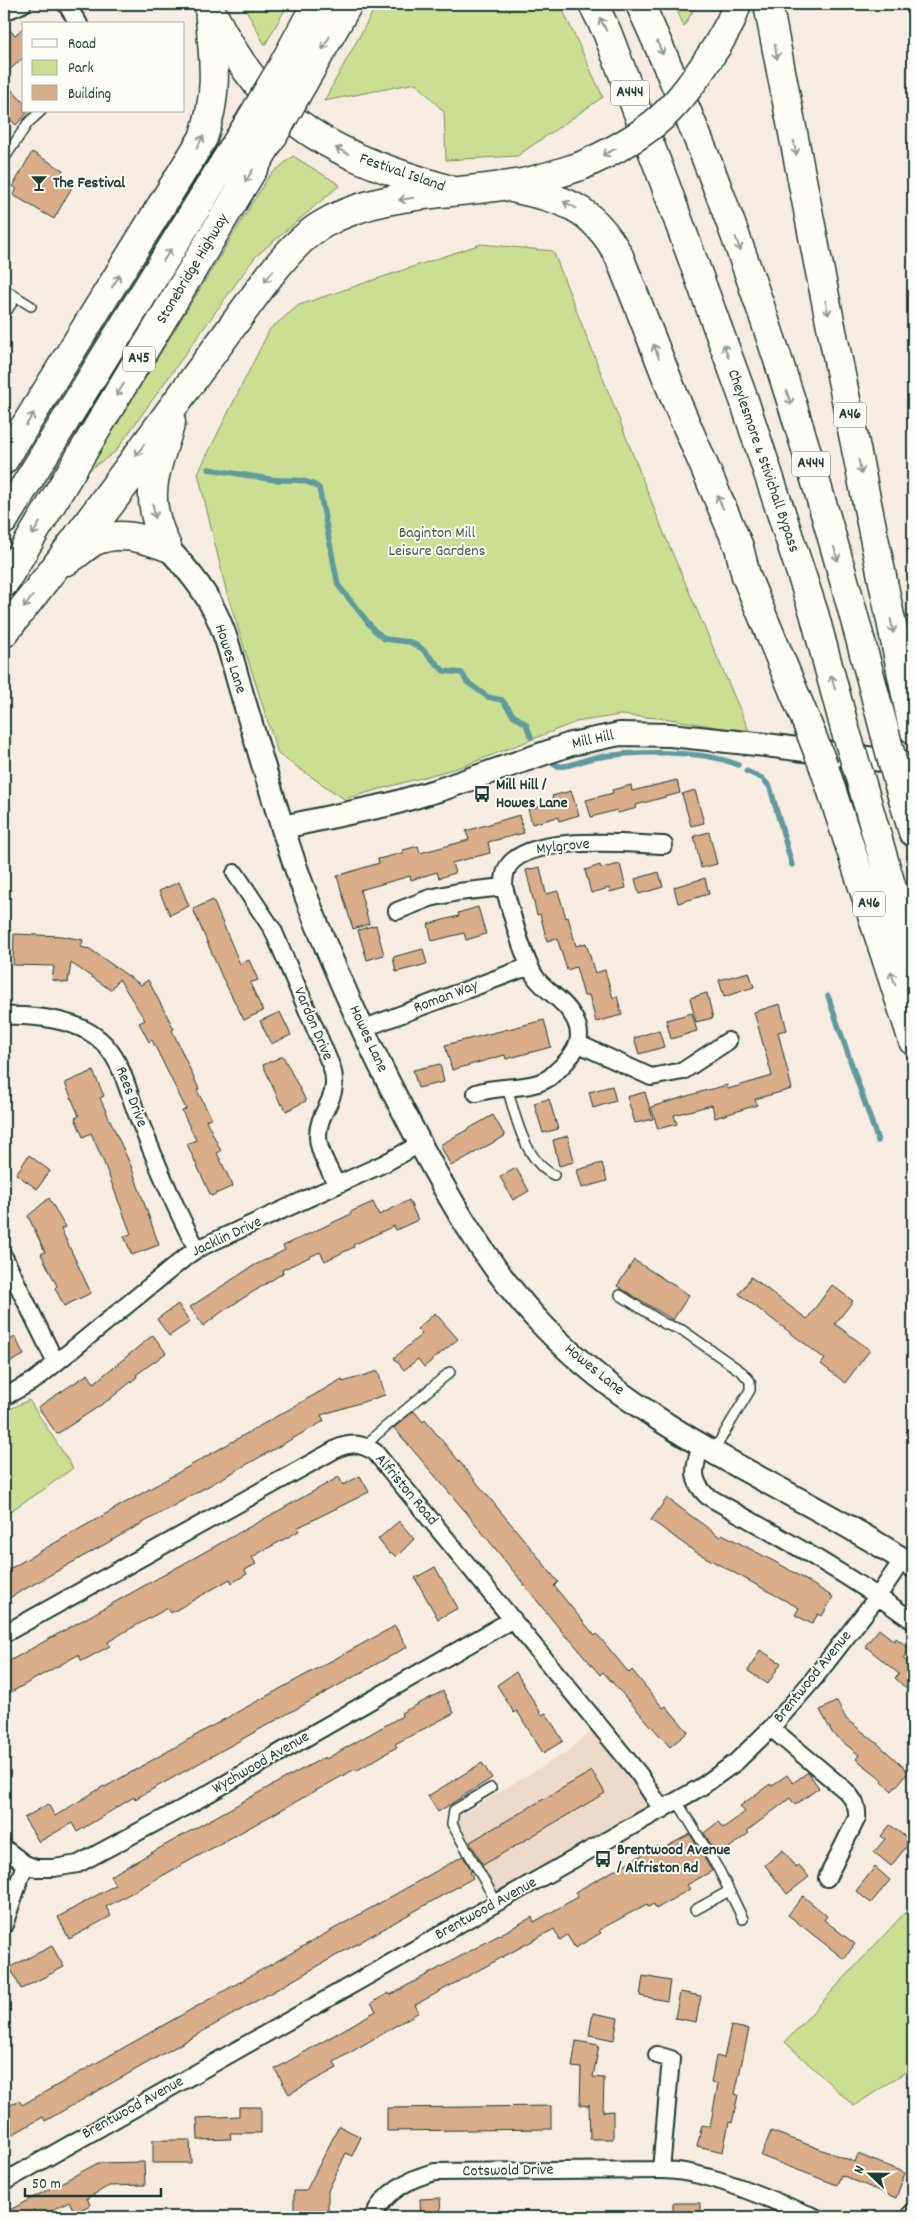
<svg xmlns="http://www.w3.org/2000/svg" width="917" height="2221" font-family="Dekko,sans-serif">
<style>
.built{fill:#edd9c7}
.green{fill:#ccde92;stroke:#768e63}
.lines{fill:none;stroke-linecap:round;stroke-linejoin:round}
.stream{stroke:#5f9a9f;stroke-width:5.5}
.building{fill:#d9ac8a;stroke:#1f3d34}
.lane-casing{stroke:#1f3d34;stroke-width:12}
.street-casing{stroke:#1f3d34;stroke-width:20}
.secondary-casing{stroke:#1f3d34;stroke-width:26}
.highway-casing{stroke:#1f3d34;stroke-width:31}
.lane{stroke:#fdfcf7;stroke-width:9}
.street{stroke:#fdfcf7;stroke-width:16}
.secondary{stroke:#fdfcf7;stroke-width:22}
.highway{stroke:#fdfcf7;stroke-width:28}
.highway-bridge-casing{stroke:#1f3d34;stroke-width:31;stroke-linecap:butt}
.highway-bridge{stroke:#fdfcf7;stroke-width:28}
.oneway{stroke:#8e9c96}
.labels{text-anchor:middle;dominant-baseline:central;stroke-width:4;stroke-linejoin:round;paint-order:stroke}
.shield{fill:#fdfcf7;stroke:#62766e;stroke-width:1}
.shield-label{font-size:15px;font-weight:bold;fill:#1f3d34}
.street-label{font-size:16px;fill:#1f3d34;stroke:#fdfcf7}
.poi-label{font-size:16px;font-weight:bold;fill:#1f3d34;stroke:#fdfcf7;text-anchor:start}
.park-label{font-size:16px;fill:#425d47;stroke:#fdfcf7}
</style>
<rect width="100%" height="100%" fill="#f6ece1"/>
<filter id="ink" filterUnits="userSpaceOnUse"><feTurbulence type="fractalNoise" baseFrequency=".02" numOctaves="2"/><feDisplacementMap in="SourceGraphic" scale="10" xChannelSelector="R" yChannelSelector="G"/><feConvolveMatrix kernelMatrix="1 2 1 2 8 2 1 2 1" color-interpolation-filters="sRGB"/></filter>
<g filter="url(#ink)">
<path class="built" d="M595,1728L655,1808L500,1896L458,1823L459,1816L564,1754Z"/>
<path class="green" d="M243,4H288L265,45Z
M377,4H560L603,97L517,156L446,160L444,112L416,83L324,101Z
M674,4H697L684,26Z
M293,156L340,185L255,257L115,452L89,470L269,176Z
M481,244L553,251L665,536L750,733L670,719L620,715L576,722L464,766L344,799L278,754L226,590L198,473L270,329L299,305Z
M29,1400L73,1468L43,1490L4,1515V1412Z
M913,1904V2067L854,2106L785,2042Z"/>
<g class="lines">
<path class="stream" d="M209,469C229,472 249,476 269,479C286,482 303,476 319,488L338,585L374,630L385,639L410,642L421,648L444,671L462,673L467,682L488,697L502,700L513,715L526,724L531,737
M547,759C552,764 556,767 564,766C574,765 583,760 593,758C632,751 702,749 738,765
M746,771L762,778L770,787L792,865
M828,996L878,1141"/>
</g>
<path class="building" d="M4,24L15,35L24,27V57L4,75Z
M4,82L24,103V111H29L16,125L4,113Z
M32,152L63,170L58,179L72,187L54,219L13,195L17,189L13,186Z
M677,780L680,793L636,805L637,808L618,813L617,810L591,817L586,800L613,793L612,790L631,785L632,791Z
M695,790L704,823L691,826L682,794Z
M571,791L579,815L559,821L558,817L532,824L528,809L554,802L552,796Z
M519,815L524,833L488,842L490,853L452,863L455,873L439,878L437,872L411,880L410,876L360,890L369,924L353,929L337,876L379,863L378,859L403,853V850L418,846L420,853L469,840L466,831Z
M709,832L717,864L701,868L694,836Z
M620,864L626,888L610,892L609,888L591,893L585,870L600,865L601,868Z
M540,867L546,894L558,891L566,918L568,917L576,946L586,943L595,973L605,970L613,998L617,996L622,1015L596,1022L589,995L584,996L576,967L567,970L557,938L547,941L540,914L537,915L526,870Z
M659,872L663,887L639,894L635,879Z
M705,878L709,894L678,903L674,887Z
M179,882L189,906L170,915L159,891Z
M213,900L240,964L249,960L258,980L250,983L263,1011L244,1020L222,977L193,909Z
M478,907L486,934L466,940L464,933L432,941L428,924L459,916L458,913Z
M376,925L384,955L367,960L358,930Z
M14,934L61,936L83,940L81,947L90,949L141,985L148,980L174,1029L172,1030L199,1089L197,1090L211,1118L206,1120L221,1151L217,1153L233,1186L211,1196L187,1144L196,1140L182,1111L186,1109L152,1040L149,1042L139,1023L145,1020L119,979L111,990L71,963L68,983L52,980L54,966L13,965Z
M423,949L427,964L396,972L393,957Z
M749,972L754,987L724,997L719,980Z
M707,993L713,1018L696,1022L690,998Z
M780,1004L787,1030L778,1032L792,1089L755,1099L757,1105L715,1118L712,1105L674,1115L677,1124L658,1129L651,1107L704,1091L727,1085L728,1089L772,1076L754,1012Z
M280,1012L291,1035L271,1044L260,1021Z
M692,1013L697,1031L671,1039L666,1020Z
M544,1020L551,1047L506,1059L505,1055L452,1070L445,1045Z
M659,1030L664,1047L639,1054L634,1038Z
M283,1056L306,1101L286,1111L283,1104L281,1105L263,1065Z
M440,1064L444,1082L418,1088L413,1070Z
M93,1071L104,1096L100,1098L131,1166L159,1245L132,1255L124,1236L131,1234L104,1163L91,1133L83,1137L75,1118L79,1116L65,1083Z
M612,1086L616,1101L593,1108L589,1092Z
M645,1092L653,1119L635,1123L627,1097Z
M549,1099L558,1129L543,1133L534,1103Z
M493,1115L505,1136L451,1166L440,1145Z
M568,1136L574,1162L559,1166L553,1140Z
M29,1155L50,1171L37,1189L16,1174Z
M602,1163L607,1181L582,1188L577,1170Z
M516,1168L529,1191L513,1200L500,1177Z
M49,1198L65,1227L61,1229L91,1293L64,1306L55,1288L57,1286L41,1254L45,1252L28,1216Z
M409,1200L418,1220L396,1230L394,1226L353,1245L354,1247L325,1261L320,1252L282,1270L283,1273L223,1311L203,1326L190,1307L253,1266L285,1250L283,1246L351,1214L350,1212L373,1202L379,1215Z
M634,1260L689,1295L673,1320L617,1286Z
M751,1277L807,1319L832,1285L853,1301L835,1324L870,1350L845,1383L821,1364L825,1359L739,1294Z
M178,1304L190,1322L169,1336L157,1319Z
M435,1313L458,1339L424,1367L418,1359L404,1370L394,1358L422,1334L417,1329Z
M153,1335L166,1353L136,1375L137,1377L110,1399L57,1434L38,1407L88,1374L94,1383Z
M15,1337L24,1355L4,1365V1343Z
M378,1371L385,1395L321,1415L324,1421L4,1601V1572L342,1379L343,1382Z
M414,1411L423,1422L425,1420L535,1553L558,1582L554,1586L595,1636L597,1634L629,1673L632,1670L663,1708L666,1706L688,1732L670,1747L603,1672L600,1675L568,1637L567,1638L465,1511L394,1428Z
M360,1476L369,1492L297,1528L299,1531L252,1557L256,1564L245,1570L247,1574L232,1583L230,1579L171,1613L168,1608L126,1631L108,1642L110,1646L82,1661L78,1655L4,1696V1664L339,1477L343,1485Z
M667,1498L720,1537L722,1534L783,1566L833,1597L822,1616L818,1614L812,1624L795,1615L799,1608L694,1551L651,1520Z
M399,1521L414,1539L396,1557L392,1553L390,1554L378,1539Z
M435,1567L458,1608L438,1619L415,1578Z
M395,1626L407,1647L135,1799L134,1797L77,1832L72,1823L39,1842L24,1818L48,1804L55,1816L104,1786L105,1787L221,1721Z
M879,1629L894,1641L896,1638L910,1649L903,1658L909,1664L913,1659V1695L895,1678L899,1674L865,1646Z
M760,1650L781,1663L768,1684L748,1671Z
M516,1672L542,1715L546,1713L563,1741L543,1753L517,1711L514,1713L497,1685Z
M443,1691L454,1713L395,1744L397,1747L356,1771L355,1769L106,1907L111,1916L69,1939L58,1917L115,1885L110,1876L267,1788L325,1757L326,1759L402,1716L401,1713Z
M837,1701L846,1719L877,1743L909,1772L892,1791L882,1782L883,1780L856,1759L859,1755L833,1734L820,1710Z
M482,1763L492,1778L438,1812L428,1796Z
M592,1771L605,1793L483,1865L470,1842Z
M808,1772L819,1788L795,1805L790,1798L747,1831L749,1833L718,1856L704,1833L718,1822L723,1828L745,1812L740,1806L770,1784L771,1786L787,1775L793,1783Z
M890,1825L911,1841L891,1866L874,1852L885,1839L881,1836Z
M690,1834L712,1871L687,1885L690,1889L656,1909L654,1904L648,1907L647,1904L599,1930L601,1933L575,1948L567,1935L560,1940L554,1929L415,2005L419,2012L334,2062L337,2068L289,2094L275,2069L376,2011L371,2003L389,1993L390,1995L532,1917L534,1922L578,1897L575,1892L658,1846L660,1850Z
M783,1850L796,1867L799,1865L809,1877L787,1894L765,1865Z
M463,1856L472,1871L470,1872L473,1878L45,2121L43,2117L10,2136L4,2126V2109L19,2100L22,2105Z
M875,1867L890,1880L871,1903L856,1891Z
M803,1896L827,1916L824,1920L855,1944L844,1959L788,1915Z
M52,1946L64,1967L21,1989L10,1967Z
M643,1976L670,1981L667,2001L640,1996Z
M680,1992L701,1996L696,2022L675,2018Z
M593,2013L618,2018L614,2040L589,2035Z
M731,2026L749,2029L735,2094L738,2095L732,2123L729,2122L723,2152L697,2146L702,2125L710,2127L718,2084L711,2083L716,2056L724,2058Z
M576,2041L599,2045L593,2077L604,2078L603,2112L613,2111V2139H590L589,2104L588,2106L580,2105L581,2068L572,2067Z
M551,2106V2129L387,2131V2108Z
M239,2107H261V2133H230L231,2139L198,2140L197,2118L239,2116Z
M339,2126L361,2137L352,2156L346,2153L328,2191V2213H311V2217H294V2191H306Z
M771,2131L855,2162L858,2154L905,2173L896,2198L841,2175L837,2185L761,2156Z
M153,2140H190L191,2163H153Z
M144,2162L145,2185L109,2186L87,2198L90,2205L75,2213L69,2201L40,2217H4V2213L98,2163Z
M440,2198L441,2217H421L420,2199Z
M673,2203H700V2217H673Z"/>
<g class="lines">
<g class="lane-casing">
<path id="lane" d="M4,159L28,123L41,111
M4,289L31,306
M4,315L16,297
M101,532L147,471
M507,1087C515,1115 525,1162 554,1175
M620,1295L665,1324L682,1330L742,1372L750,1381V1390L713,1452
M366,1446L376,1435L450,1372
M491,1788L454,1810L452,1824L497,1903
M677,1801L719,1870L743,1919
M695,1910L729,1891"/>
</g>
<g class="street-casing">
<path id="street" d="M66,4L79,24
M4,12L23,4
M235,873L273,930L332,1068C341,1100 318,1109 318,1136C318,1152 330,1170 336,1184
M397,911L430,898L458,892L504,887C504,880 504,872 509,865C532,834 628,844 664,845
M4,1016C33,1015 76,1019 99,1039C122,1058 127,1090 138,1117C156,1161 174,1207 197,1249
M362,1029L530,966
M579,1044L651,1077L683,1071L728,1041
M476,1093C497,1085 529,1090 547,1079C551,1077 555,1072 559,1069C577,1052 587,1036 571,1013C562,999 546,991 536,978C523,959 511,911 504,887
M4,1257L56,1363
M4,1397L35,1380L187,1256L197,1249L385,1163L420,1144
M701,1445C695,1466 689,1479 707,1496C777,1535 848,1574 913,1621
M4,1634L338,1448C353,1442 362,1444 375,1452L639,1774L662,1810
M771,1728L846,1791C854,1800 858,1806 857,1818L827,1878
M4,1848L25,1864L36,1868H54L78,1864L185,1807L513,1619
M4,1925L25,1864
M657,2055L671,2059L661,2170
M4,2182L701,1787L736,1762L771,1728L812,1681L878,1596L903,1559
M373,2217C384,2192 410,2178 435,2172L661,2170C709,2170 769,2200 815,2217
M908,2217L913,2212"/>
</g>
<g class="secondary-casing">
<path id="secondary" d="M167,547C185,567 202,586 214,610C229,639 235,673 245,704C264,767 282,832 305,893C335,974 372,1052 412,1128C446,1194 484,1261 534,1316C565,1350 602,1381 639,1406C726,1466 825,1508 913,1566
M283,827L391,804L442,789L571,744L620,734L670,735L766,745L913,764"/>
</g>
<g class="highway-casing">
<path id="highway" d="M593,4L607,32L665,184L744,400L814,613L845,729
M640,4C669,68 696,131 721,197C787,372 838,552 885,733
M768,4L818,262L913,729
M214,16C270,127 334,155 447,189
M717,46L730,23L737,4
M281,69L316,4
M303,83L348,4
M512,188C565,200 592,206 619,256L674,396L739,547L746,576L806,721
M4,460L203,138C220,89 213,57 209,7
M4,520L253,116
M167,547C141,494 156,473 171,422
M67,561C76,555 85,547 93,542C117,530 144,538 167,547
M4,583L274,134
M4,633L53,570L270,275C286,255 303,235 325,223C383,190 459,195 522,183C542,179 562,172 581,166
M824,767L913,1041
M859,774L913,961
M897,779L913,832"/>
</g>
<use href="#lane" class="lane"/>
<use href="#street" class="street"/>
<use href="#secondary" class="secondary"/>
<use href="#highway" class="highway"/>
<g class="highway-bridge-casing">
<path id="highway-bridge" d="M253,116L281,69
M274,134L303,83
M581,166C610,153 639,138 663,116C685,96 701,70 717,46
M806,721L824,767
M845,729L859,774
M885,733L897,779"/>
</g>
<use href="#highway-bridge" class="highway-bridge"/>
</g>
<defs><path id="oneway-shaft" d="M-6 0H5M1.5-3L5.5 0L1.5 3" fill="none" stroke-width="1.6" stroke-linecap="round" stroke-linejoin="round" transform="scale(1.25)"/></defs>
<g class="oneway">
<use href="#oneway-shaft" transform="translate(603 24) rotate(-117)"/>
<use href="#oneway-shaft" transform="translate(326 43) rotate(119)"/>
<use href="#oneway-shaft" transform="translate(660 48) rotate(66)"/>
<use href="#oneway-shaft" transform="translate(776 52) rotate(80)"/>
<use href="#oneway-shaft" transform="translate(200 142) rotate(-63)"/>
<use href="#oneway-shaft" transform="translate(795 148) rotate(79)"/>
<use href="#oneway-shaft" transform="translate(342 151) rotate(-153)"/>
<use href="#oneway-shaft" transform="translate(609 152) rotate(153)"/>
<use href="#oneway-shaft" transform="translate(249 176) rotate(121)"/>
<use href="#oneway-shaft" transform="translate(406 199) rotate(171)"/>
<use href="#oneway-shaft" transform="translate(570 205) rotate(-153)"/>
<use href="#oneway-shaft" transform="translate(738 244) rotate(71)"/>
<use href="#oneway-shaft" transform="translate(167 255) rotate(-58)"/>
<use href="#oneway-shaft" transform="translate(269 276) rotate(127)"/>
<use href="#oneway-shaft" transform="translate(116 281) rotate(-58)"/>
<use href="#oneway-shaft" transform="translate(827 308) rotate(78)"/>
<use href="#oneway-shaft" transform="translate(656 351) rotate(-112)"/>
<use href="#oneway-shaft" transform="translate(726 351) rotate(-110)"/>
<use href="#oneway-shaft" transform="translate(120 390) rotate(121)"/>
<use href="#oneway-shaft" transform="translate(789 398) rotate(72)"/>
<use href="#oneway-shaft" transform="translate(30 419) rotate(-58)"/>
<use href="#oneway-shaft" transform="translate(140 450) rotate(126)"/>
<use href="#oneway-shaft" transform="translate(860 467) rotate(78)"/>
<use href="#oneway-shaft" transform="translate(720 502) rotate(-114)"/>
<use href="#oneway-shaft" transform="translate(154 511) rotate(80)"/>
<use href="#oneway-shaft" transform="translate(36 529) rotate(121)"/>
<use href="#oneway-shaft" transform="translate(836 554) rotate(74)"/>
<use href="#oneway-shaft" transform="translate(28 602) rotate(128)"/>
<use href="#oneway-shaft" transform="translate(892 626) rotate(79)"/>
<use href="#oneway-shaft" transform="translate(833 682) rotate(-105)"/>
<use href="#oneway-shaft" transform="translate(893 978) rotate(-108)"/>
</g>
</g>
<defs>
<g id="bar-bare" transform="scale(1.35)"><path d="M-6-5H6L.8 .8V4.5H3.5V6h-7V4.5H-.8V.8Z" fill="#1f3d34" stroke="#fdfcf7" stroke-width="2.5" paint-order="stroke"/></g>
<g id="bus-bare" transform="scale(1.35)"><path d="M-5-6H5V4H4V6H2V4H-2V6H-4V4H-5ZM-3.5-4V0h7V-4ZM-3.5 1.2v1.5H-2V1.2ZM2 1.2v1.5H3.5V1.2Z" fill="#1f3d34" stroke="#fdfcf7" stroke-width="2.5" paint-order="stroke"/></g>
</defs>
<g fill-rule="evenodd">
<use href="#bar-bare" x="39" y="183"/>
<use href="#bus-bare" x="482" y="794"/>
<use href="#bus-bare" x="603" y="1859"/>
</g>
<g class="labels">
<g class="shield">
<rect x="611" y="80.5" width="38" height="25" rx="4"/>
<rect x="123" y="346.5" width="32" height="25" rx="4"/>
<rect x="834" y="402.5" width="32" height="25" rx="4"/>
<rect x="792" y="451.5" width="38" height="25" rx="4"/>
<rect x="853" y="891.5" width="32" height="25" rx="4"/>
</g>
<g class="shield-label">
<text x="630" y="93">A444</text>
<text x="139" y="359">A45</text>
<text x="850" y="415">A46</text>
<text x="811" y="464">A444</text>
<text x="869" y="904">A46</text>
</g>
<g class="street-label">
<text transform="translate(402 173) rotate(19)">Festival Island</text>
<text transform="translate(193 269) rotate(-59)">Stonebridge Highway</text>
<text transform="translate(763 461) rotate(71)">Cheylesmore &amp; Stivichall Bypass</text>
<text transform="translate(230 659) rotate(72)">Howes Lane</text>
<text transform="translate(593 740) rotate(-12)">Mill Hill</text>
<text transform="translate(563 847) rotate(-6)">Mylgrove</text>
<text transform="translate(446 997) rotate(-21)">Roman Way</text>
<text transform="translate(313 1024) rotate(67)">Vardon Drive</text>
<text transform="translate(368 1039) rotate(65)">Howes Lane</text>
<text transform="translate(131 1097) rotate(69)">Rees Drive</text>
<text transform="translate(227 1237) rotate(-25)">Jacklin Drive</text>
<text transform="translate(594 1370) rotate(39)">Howes Lane</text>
<text transform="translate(406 1490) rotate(50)">Alfriston Road</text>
<text transform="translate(813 1677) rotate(-51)">Brentwood Avenue</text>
<text transform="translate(261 1763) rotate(-30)">Wychwood Avenue</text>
<text transform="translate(486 1909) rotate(-29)">Brentwood Avenue</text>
<text transform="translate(133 2108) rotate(-29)">Brentwood Avenue</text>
<text transform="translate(508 2171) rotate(-1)">Cotswold Drive</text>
</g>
<g class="poi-label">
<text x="53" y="183">The Festival</text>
<text x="496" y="785">Mill Hill /<tspan x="496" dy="18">Howes Lane</tspan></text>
<text x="617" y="1850">Brentwood Avenue<tspan x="617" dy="18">/ Alfriston Rd</tspan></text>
</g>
<g class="park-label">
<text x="437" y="533">Baginton Mill<tspan x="437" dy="18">Leisure Gardens</tspan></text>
</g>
</g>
<rect width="917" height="2221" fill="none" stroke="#fdfcf7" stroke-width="20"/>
<rect x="10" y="10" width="897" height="2201" fill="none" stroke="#1f3d34" stroke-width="2" filter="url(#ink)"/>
<rect x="22" y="22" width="162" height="90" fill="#fdfcf7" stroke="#a4b0a9"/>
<rect x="32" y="39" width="25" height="8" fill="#fdfcf7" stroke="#a4b0a9"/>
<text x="68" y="48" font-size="15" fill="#1f3d34">Road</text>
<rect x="32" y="60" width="25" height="15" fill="#ccde92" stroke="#a4b0a9"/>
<text x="68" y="72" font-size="15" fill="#1f3d34">Park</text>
<rect x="32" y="85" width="25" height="15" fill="#d9ac8a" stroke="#a4b0a9"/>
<text x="68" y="98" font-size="15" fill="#1f3d34">Building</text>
<g transform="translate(870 2174) rotate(292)" stroke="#fdfcf7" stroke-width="4" paint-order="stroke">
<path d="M0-4L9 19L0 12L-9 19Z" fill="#1f3d34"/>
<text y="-8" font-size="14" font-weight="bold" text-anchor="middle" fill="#1f3d34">N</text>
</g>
<path d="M25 2188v8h136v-8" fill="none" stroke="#1f3d34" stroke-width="2.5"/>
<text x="32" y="2188" font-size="15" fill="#1f3d34" stroke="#fdfcf7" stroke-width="4" paint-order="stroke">50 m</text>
</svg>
